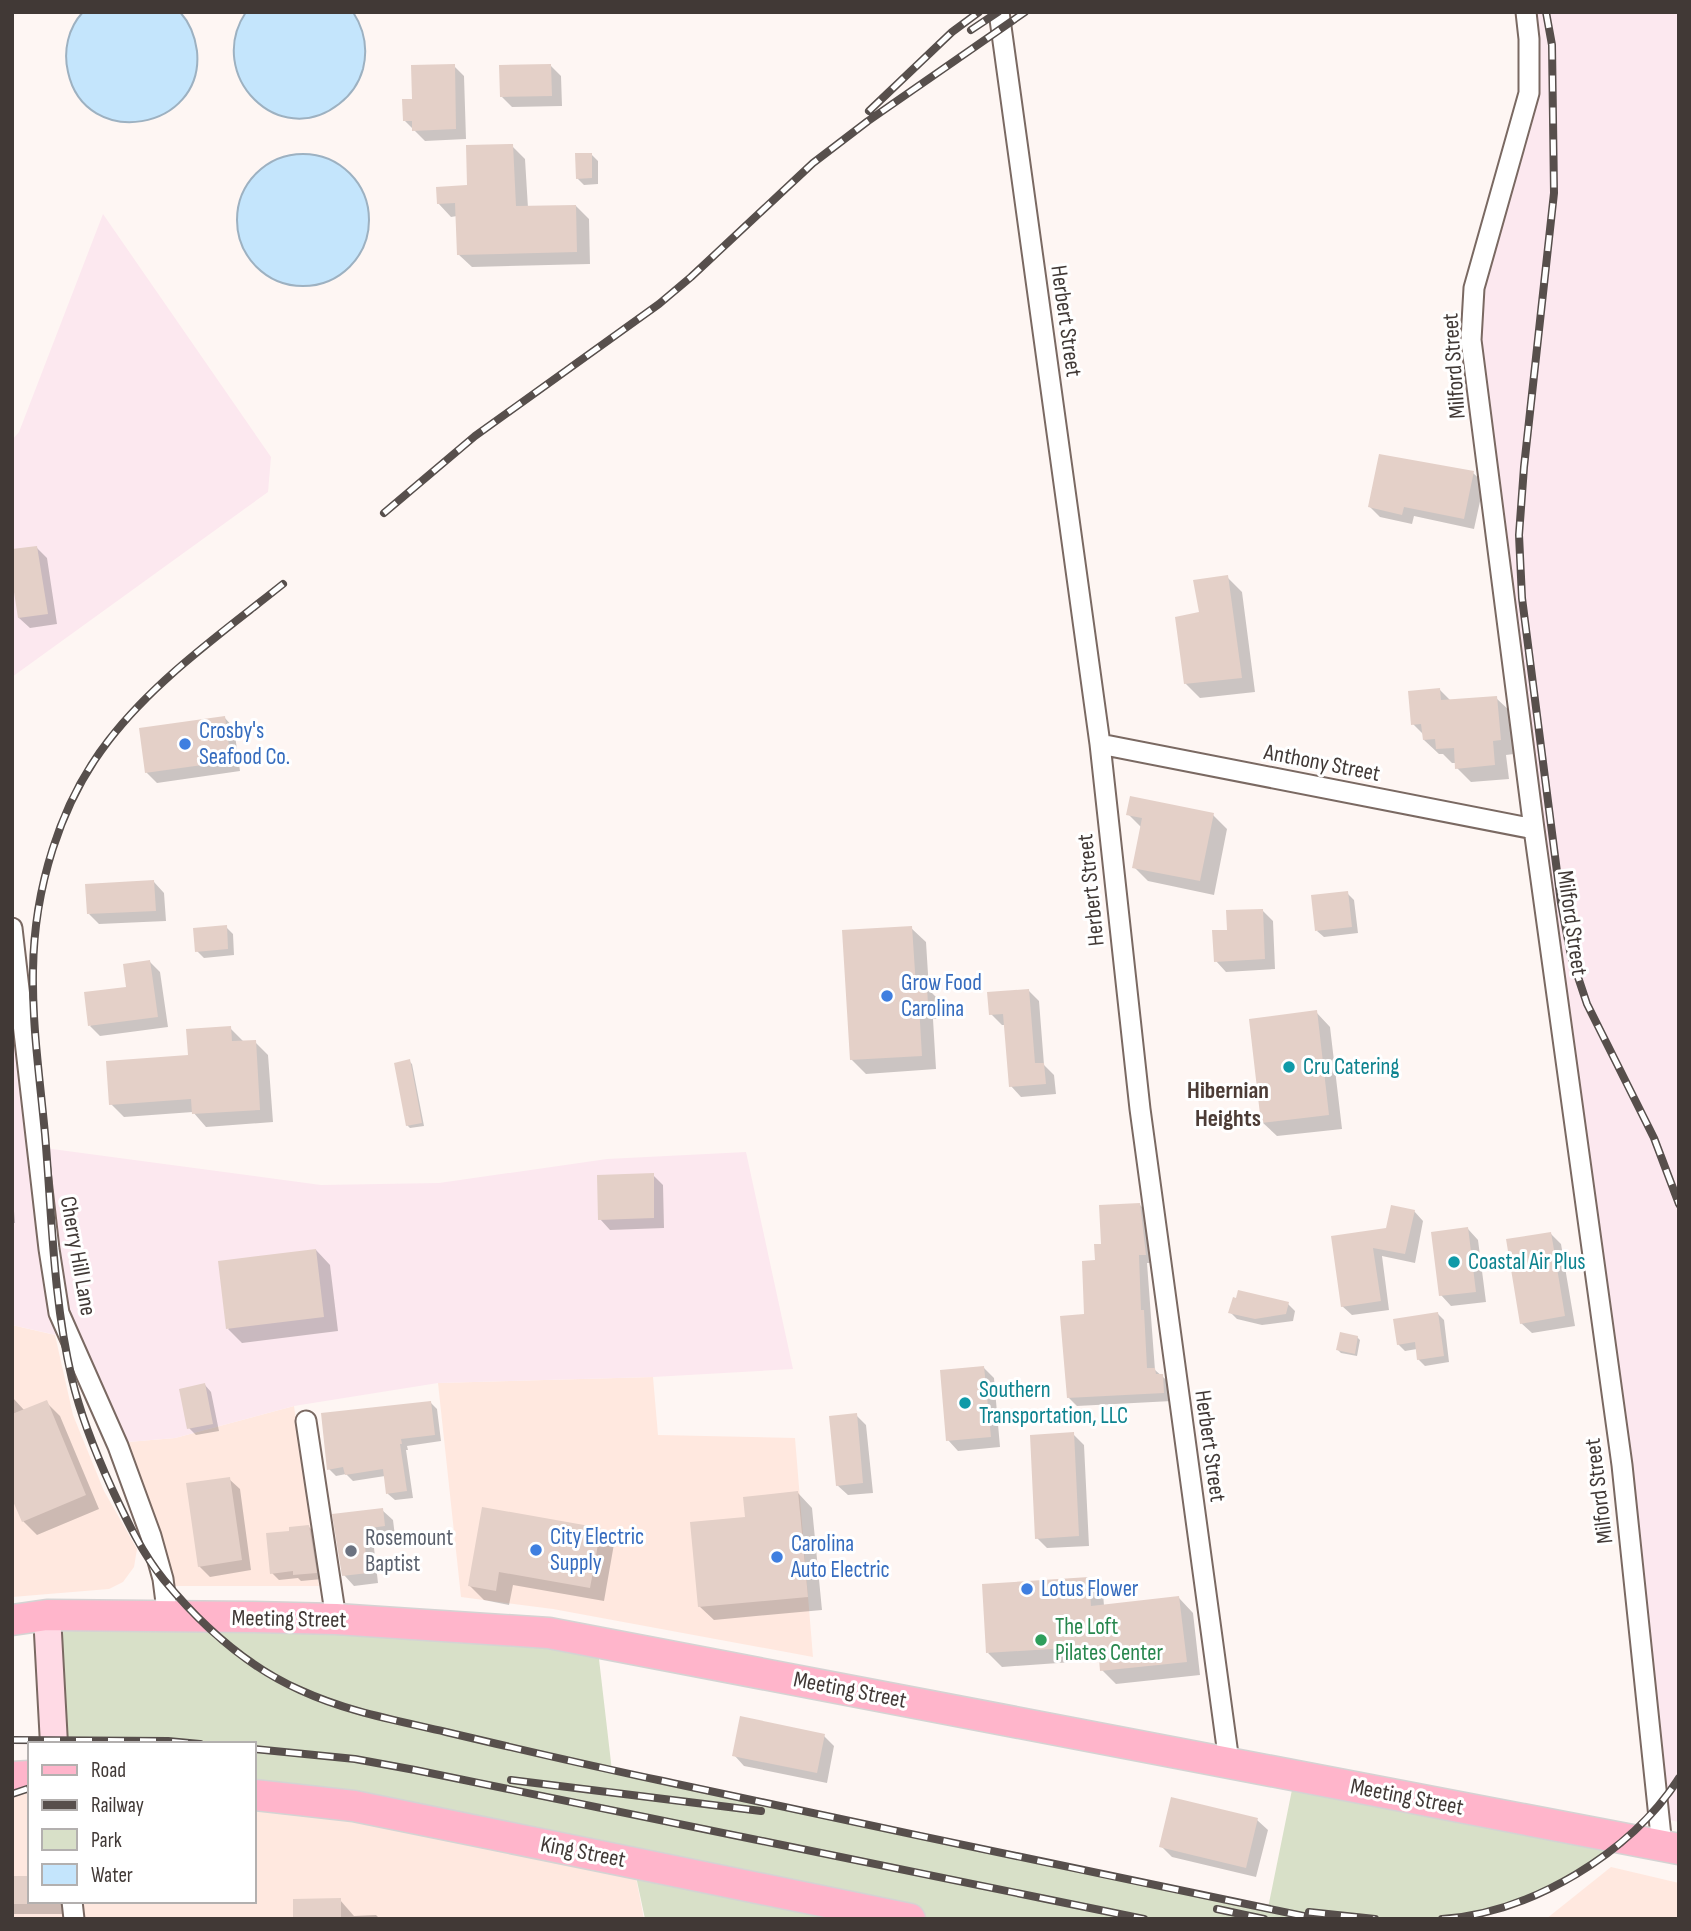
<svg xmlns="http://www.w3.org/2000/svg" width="1691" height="1931" font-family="'Sofia Sans Condensed',sans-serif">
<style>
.built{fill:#ffe8df}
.industrial{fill:#fce8ef}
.green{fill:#d8e0c8}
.water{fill:#c4e5fc;stroke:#9db1c1;stroke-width:2}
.shadow{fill:#0003}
.building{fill:#e4d0c8}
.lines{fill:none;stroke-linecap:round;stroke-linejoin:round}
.street-casing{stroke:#7a6962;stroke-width:23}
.secondary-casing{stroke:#7a6962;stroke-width:30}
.primary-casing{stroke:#d5d3d3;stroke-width:33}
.street{stroke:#fff;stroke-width:19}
.secondary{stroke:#ffdae5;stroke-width:26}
.primary{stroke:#ffb5cb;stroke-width:30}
.rail-casing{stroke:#574f4c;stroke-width:8}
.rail{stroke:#fff;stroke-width:5;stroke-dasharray:16;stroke-linecap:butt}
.shop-dot{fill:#3f7fe0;stroke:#fff;stroke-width:2.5}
.culture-dot{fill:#0f9aa8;stroke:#fff;stroke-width:2.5}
.worship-dot{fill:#6b7280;stroke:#fff;stroke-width:2.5}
.leisure-dot{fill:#2e9e5b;stroke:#fff;stroke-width:2.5}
.labels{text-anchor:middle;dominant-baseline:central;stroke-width:6;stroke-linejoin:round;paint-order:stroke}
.street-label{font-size:23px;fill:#413936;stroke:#fff}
.shop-label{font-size:23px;fill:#366cbe;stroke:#fff;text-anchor:start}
.culture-label{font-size:23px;fill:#0d838f;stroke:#fff;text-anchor:start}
.worship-label{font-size:23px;fill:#5b616d;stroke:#fff;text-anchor:start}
.leisure-label{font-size:23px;fill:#27864d;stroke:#fff;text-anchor:start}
.neighbourhood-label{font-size:24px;font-weight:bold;fill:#4c3c36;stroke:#fff}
</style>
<rect width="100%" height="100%" fill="#fef6f3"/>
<path class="built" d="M12,1325L55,1335L73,1415L104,1491L137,1549L134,1567L123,1582L109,1589L12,1597Z
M653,1377L658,1435L795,1438L813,1657L553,1609L461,1597L438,1383Z
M294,1406L319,1586H164L116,1443L175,1438Z
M30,1778V1901H254V1795L633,1862L644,1919H12V1780Z
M1611,1867L1679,1883V1919H1546Z"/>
<path class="industrial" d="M1526,12H1679V1822L1659,1818L1471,340L1529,93Z
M103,214L271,457L268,492L12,677V440L19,432Z
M12,928L37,1147L321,1185L439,1183L607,1159L746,1152L793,1369L653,1377L438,1383L294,1406L175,1438L116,1443L69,1338L12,1325Z"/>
<path class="green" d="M47,1615L597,1642L612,1771L1268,1908L1295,1775L1624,1839L1575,1876L1522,1902L1453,1918L645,1919L633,1862L254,1795V1744H54Z"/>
<path class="water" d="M83,12H180C190,23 195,36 197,51C205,131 85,151 68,72C63,51 68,28 83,12Z
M246,12H353C364,29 368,49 363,69C359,83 351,95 339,104C279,151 204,75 246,12Z
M237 220a66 66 0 1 1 132 0a66 66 0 1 1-132 0Z"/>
<path class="shadow" d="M454,66L464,76L466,139L425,141L404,120L414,100Z
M551,66L561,76L562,106L512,107L502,97Z
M512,146L525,159L528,208L576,206L589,219L590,264L472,267L458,254L457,216L451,217L438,203L468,187Z
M591,154L598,161V184L584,185L577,178Z
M1473,473L1484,483L1474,529L1414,516L1412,524L1380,517L1370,507Z
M37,548L47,558L57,624L30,628L19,618Z
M1227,577L1242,592L1255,692L1200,698L1185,683L1201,614Z
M1440,690L1451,701L1496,698L1511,712L1514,754L1506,755L1509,779L1471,782L1457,768V763H1452L1443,754H1439L1424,740V735L1413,724Z
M224,717L234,728L240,771L157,783L146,772Z
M1128,814L1213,815L1227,829L1214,895L1148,881L1134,867L1142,828Z
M154,882L164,893L166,921L99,924L89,914Z
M1347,893L1354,900L1358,933L1324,937L1317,931Z
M1262,910L1273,921L1275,969L1226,972L1216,961Z
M226,927L233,934L234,955L204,958L197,951Z
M911,928L926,942L929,990L941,1002L942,1018L933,1019L936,1069L866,1074L851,1059Z
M150,962L160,972L168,1027L100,1036L90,1026L128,988Z
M1029,991L1039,1001L1044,1065L1054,1075L1056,1094L1021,1097L1011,1086L1006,1025H1002L991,1014Z
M1316,1012L1330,1027L1342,1129L1277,1136L1262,1122Z
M230,1028L243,1041L255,1042L268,1055L273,1122L206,1127L193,1112L124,1117L111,1104L190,1057Z
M409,1061L412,1064L424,1126L410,1128L407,1125Z
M653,1175L663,1185L664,1228L610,1230L600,1219Z
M12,1187L15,1223H12Z
M1140,1205L1149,1214L1153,1263H1147L1155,1370L1171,1384L1172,1401L1077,1406L1068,1397L1096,1262L1102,1245Z
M1414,1211L1423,1221L1415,1263L1382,1256L1389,1310L1352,1315L1342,1306L1333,1237L1387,1229Z
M1468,1229L1478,1240L1486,1302L1451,1306L1441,1295Z
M1551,1234L1561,1244L1575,1326L1532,1333L1521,1323Z
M316,1250L330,1265L338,1331L242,1343L228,1329Z
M1288,1304L1295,1311L1293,1321L1262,1325L1237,1319L1230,1312Z
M1438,1314L1444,1320L1449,1362L1425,1366L1418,1359L1417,1349L1405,1351L1398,1344Z
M1357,1337L1360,1340L1357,1356L1341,1353L1338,1350Z
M984,1368L994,1378L1000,1447L958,1451L948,1440Z
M205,1385L211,1392L219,1431L196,1435L189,1428Z
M12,1397L25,1411L46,1402L60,1416L99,1509L37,1535L23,1521L12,1494Z
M430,1402L437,1409L441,1441L407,1446L408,1450H406L413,1498L395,1500L388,1494L385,1476L353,1481L346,1474L336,1476L329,1469Z
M856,1415L866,1425L873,1493L848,1495L837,1485Z
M1073,1434L1084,1445L1089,1546L1047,1548L1037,1538Z
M229,1479L240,1489L251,1570L210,1577L199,1566Z
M798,1493L812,1508L822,1610L714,1620L699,1606L747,1519Z
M484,1509L600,1529L614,1544L604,1601L513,1585L509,1605L484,1600L470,1586Z
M382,1510L393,1520L395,1536L373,1539L378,1583L354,1586L344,1575L334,1515Z
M309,1527L316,1534L322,1579L301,1581L298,1578L279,1580L272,1573Z
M1089,1579L1103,1593L1104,1606L1179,1598L1193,1613L1200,1675L1116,1684L1102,1670L1101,1660L1002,1667L988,1653Z
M824,1736L834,1746L827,1783L744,1766L734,1755Z
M1257,1820L1268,1830L1256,1877L1172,1857L1161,1846Z
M12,1878L30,1901H62V1914H12Z
M340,1900L354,1916L376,1915L380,1919H295Z"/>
<path class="building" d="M455,64L456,129L412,131V121H403L402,99H412L411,65Z
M551,64L552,96L500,97L499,65Z
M513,144L516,206L576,205L577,252L457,255L455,203L437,204L436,187L467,185L466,145Z
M575,153H592V178L576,179Z
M1379,454L1474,471L1464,519L1404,507L1402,515L1368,507Z
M37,546L48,614L18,618L12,579V549Z
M1228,575L1242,678L1184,684L1175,617L1199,612L1193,580Z
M1440,688L1441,700L1497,696L1501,740L1493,741L1495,765L1455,769L1454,748L1436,749L1435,739L1423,740L1421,724L1411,725L1408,691Z
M225,716L231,761L145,773L139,728Z
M1130,796L1214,813L1200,881L1132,868L1142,818L1126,815Z
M154,880L156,911L87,914L85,884Z
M1348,891L1352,927L1315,931L1311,895Z
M1263,909L1265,959L1214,962L1212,930H1227L1226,910Z
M227,925L228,949L195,952L193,928Z
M912,926L916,987L927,986L928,1005H919L922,1056L850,1060L842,930Z
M150,960L158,1017L88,1026L84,992L126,987L123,964Z
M1029,989L1035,1063H1044L1046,1084L1009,1087L1003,1014L989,1015L987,992Z
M1317,1010L1329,1115L1261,1123L1249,1019Z
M231,1026L232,1041L256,1040L260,1110L192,1114L191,1099L109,1105L106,1061L188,1055L186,1029Z
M410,1059L422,1123L406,1126L394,1063Z
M654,1173V1218L598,1220L597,1175Z
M1140,1203L1146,1255H1139L1141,1310H1144L1147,1368H1155L1156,1374H1163L1164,1393L1067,1398L1060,1316L1084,1314L1082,1261L1095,1260L1094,1244H1101L1099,1205Z
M1391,1205L1415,1210L1405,1254L1373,1248L1381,1301L1341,1307L1331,1236L1386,1228Z
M1468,1227L1476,1292L1439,1296L1431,1232Z
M1551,1232L1565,1316L1520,1324L1506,1239Z
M316,1249L324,1317L226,1329L218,1261Z
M1238,1290L1289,1302L1286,1314L1255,1319L1228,1313L1233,1297L1236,1298Z
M1438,1312L1444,1356L1417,1360L1415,1342L1397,1345L1393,1319Z
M1340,1332L1358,1336L1355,1354L1336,1350Z
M984,1366L991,1437L946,1441L940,1370Z
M205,1383L213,1424L187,1429L179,1389Z
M47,1400L86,1495L22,1522L12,1499V1414Z
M431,1401L435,1435L401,1439L402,1444H400L407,1491L386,1494L383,1469L345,1475L343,1467L327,1470L321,1413Z
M857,1413L863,1483L836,1486L829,1416Z
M1074,1432L1079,1536L1035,1539L1030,1435Z
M230,1477L242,1560L198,1567L186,1483Z
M798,1491L808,1597L698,1607L690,1522L745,1517L743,1497Z
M482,1507L601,1528L590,1588L499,1572L496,1591L468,1586Z
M383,1508L385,1526L363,1529L368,1573L342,1576L332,1514Z
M309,1525L317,1573L293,1575V1571L270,1574L266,1533L289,1531V1527Z
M1089,1577L1091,1606L1179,1596L1187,1662L1100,1671L1098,1646L986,1653L982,1584Z
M740,1716L825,1734L817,1773L732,1756Z
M1171,1797L1258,1818L1246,1868L1159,1847Z
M12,1876H30V1904H12Z
M341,1898V1919H293V1899Z"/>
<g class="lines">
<g class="street-casing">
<path id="street" d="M999,12L1100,744L1140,1109L1229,1762
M1526,12L1529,39V93L1474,288L1471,340L1534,829L1622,1465L1662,1846
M1100,744L1534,829
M12,928L49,1249L59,1313L118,1446L151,1536L163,1579L168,1618
M306,1421L336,1619
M72,1901L74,1919"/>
</g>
<g class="secondary-casing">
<path id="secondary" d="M47,1615L54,1744"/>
</g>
<g class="primary-casing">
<path id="primary" d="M12,1620L47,1615L254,1617L336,1619L549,1633L1679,1849
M12,1777L30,1776
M254,1795L354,1806L910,1919"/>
</g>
<use href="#street" class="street"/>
<use href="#secondary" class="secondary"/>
<use href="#primary" class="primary"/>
<g class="rail-casing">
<path id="rail" d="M1546,12L1552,45L1554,193L1524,467L1519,535L1522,598L1561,903L1571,956L1587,1004L1654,1138L1679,1204
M971,30L998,12
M869,111L952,32L979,12
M384,513L475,436L659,304L691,277L813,163L868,121L1025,12
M283,584C223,632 156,679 109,740C59,804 34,890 33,971C32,1025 40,1080 45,1134C52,1216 53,1299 72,1379C81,1417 96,1454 112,1489C127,1521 142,1553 164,1580C202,1626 246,1666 300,1690C348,1712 395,1720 446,1732C518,1749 591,1766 663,1781C881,1828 1100,1874 1318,1919
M12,1740L168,1741L200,1744
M254,1749L355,1759L415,1770L1144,1919
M511,1780L761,1811
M12,1794L30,1788
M1217,1909L1264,1919
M1309,1912L1375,1919
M1442,1919C1531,1913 1631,1853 1679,1778"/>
</g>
<use href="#rail" class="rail"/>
</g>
<g class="shop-dot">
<circle cx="185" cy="744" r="7"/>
<circle cx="887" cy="996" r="7"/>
<circle cx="536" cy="1550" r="7"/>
<circle cx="777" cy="1557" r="7"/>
<circle cx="1027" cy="1589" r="7"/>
</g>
<g class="culture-dot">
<circle cx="1289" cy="1067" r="7"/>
<circle cx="1454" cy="1262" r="7"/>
<circle cx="965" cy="1403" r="7"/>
</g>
<circle class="worship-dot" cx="351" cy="1551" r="7"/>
<circle class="leisure-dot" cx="1041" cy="1640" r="7"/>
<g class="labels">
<g class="street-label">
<text transform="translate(1066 321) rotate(82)">Herbert Street</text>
<text transform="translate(1454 366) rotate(-94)">Milford Street</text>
<text transform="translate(1322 763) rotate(11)">Anthony Street</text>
<text transform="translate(1091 890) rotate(-96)">Herbert Street</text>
<text transform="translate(1572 923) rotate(82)">Milford Street</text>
<text transform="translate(78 1256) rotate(80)">Cherry Hill Lane</text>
<text transform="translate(1210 1446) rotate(82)">Herbert Street</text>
<text transform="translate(1599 1491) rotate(-97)">Milford Street</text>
<text transform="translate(289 1619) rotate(1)">Meeting Street</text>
<text transform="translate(850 1690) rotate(11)">Meeting Street</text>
<text transform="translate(1407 1797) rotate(11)">Meeting Street</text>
<text transform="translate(583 1852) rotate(11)">King Street</text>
</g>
<g class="shop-label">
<text x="199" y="731">Crosby's<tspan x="199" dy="26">Seafood Co.</tspan></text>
<text x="901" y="983">Grow Food<tspan x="901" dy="26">Carolina</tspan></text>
<text x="550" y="1537">City Electric<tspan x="550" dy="26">Supply</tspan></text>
<text x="791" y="1544">Carolina<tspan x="791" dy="26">Auto Electric</tspan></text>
<text x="1041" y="1589">Lotus Flower</text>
</g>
<g class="culture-label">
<text x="1303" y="1067">Cru Catering</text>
<text x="1468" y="1262">Coastal Air Plus</text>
<text x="979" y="1390">Southern<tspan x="979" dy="26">Transportation, LLC</tspan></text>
</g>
<g class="worship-label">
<text x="365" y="1538">Rosemount<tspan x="365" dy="26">Baptist</tspan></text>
</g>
<g class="leisure-label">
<text x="1055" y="1627">The Loft<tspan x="1055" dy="26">Pilates Center</tspan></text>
</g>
<g class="neighbourhood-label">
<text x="1228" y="1090">Hibernian<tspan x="1228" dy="28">Heights</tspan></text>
</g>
</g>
<rect width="1691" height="1931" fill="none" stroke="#413936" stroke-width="28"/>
<rect x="28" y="1742" width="228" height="161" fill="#ffffff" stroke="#b3b0af" stroke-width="2"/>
<rect x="42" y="1765" width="35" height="10" fill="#ffb5cb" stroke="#b3b0af" stroke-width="2"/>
<text x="91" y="1777" font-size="21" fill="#413936">Road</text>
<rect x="42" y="1800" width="35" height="10" fill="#574f4c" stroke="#b3b0af" stroke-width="2"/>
<text x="91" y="1812" font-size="21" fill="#413936">Railway</text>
<rect x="42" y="1829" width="35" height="21" fill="#d8e0c8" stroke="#b3b0af" stroke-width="2"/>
<text x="91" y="1847" font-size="21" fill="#413936">Park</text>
<rect x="42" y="1864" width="35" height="21" fill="#c4e5fc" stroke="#b3b0af" stroke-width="2"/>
<text x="91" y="1882" font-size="21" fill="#413936">Water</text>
</svg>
